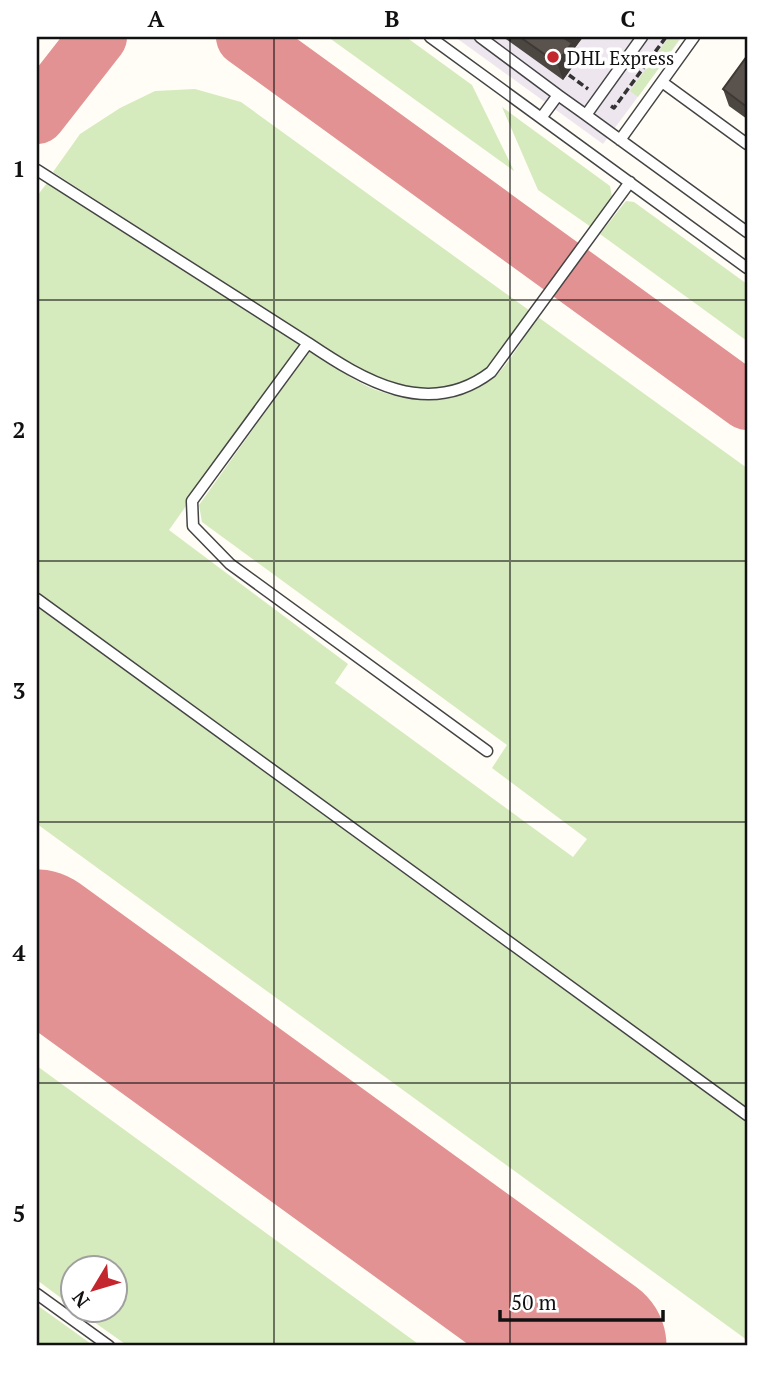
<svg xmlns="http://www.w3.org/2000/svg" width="784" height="1383" font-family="'PT Serif',serif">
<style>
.industrial{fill:#eee6ef}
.green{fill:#d5ebbd}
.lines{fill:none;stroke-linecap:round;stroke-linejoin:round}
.taxiway{stroke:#e29292;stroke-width:58}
.runway{stroke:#e29292;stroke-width:145}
.lane-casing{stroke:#444;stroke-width:13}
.path{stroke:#333;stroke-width:3.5;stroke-dasharray:7 3.5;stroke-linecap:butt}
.lane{stroke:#fff;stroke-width:10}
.wall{fill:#4d4742}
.shaded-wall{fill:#3f3936}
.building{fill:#5a524d;stroke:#3f3936;stroke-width:2}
.grid{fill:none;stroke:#111;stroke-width:2;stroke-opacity:0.55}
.poi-dot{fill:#c4262e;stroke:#fff;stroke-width:2.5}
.labels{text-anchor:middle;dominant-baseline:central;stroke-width:7;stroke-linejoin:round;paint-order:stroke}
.poi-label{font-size:19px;fill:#111;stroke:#fff;text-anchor:start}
.neatline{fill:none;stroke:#111;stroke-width:2.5}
.grid-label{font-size:23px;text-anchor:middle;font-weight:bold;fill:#111}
</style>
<rect width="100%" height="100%" fill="#fffdf5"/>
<path class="industrial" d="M455,37H682L603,144Z"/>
<path class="green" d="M328,37H406L472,85L514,171Z
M669,37H681L638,97L630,91Z
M195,89L241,102L530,311C516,329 504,351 488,368C460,397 408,388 374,379L53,172L80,134L120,108L155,91Z
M502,107L610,186L612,197L591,227L538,190Z
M47,183L301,344L169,530L348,664L335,683L573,857L587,839L492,768L507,745L202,522L199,505L310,349C326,360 342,373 359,382C397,404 458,406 493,378C511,363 524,335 538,317L747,468V1110L37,594V196Z
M626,201L634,202L747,284V341L600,234Z
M37,604L747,1120V1340L37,824Z
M37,1066L421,1346H128L77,1310H116V1268H74L73,1307L37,1280Z
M37,1305L94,1346H37Z"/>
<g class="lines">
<path class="taxiway" d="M245,37L747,401
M37,115L98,37"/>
<path class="runway" d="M37,942L594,1346"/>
<g class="lane-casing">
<path id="lane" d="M430,37L747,268
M480,37L558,95
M642,37L586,115L747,232
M662,82L747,144
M541,118L558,95L586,115
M620,140L694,37
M37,170L308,343L192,501L193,526L230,564L487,751
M308,343C363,380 428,420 491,372L630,182
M37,599L747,1115
M37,1294L109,1346"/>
</g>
<path class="path" d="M569,75L588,89
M611,106L614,108L666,37"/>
<use href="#lane" class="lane"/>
</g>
<path class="wall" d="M503,37H583L574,49L578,59L563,80Z
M747,56V119L729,106L723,89Z"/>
<path class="shaded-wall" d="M565,37H583L574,49L578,59L563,80L557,63Z"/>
<path class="building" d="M520,37H565L564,38L572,43L557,63Z
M747,56V107L723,89Z"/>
<path class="grid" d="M274,37V1346M510,37V1346M37,300H747M37,561H747M37,822H747M37,1083H747"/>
<circle class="poi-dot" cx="553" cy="57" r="7"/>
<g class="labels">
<g class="poi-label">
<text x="567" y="57">DHL Express</text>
</g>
</g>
<rect width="784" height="1383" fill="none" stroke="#ffffff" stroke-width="77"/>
<g transform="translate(94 1289) rotate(232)"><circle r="33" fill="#ffffff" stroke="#a0a0a0" stroke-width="2"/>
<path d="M0-5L12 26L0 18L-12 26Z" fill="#c4262e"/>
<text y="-10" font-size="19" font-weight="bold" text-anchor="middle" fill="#111111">N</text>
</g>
<path d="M500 1310v10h163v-10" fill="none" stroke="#111111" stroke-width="3.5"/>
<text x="511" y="1310" font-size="21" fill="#111111" stroke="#ffffff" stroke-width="5" paint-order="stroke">50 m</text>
<rect x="38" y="38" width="708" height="1306" class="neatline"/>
<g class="grid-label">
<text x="156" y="27">A</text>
<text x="392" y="27">B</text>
<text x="628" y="27">C</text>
<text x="19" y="177">1</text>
<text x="19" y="438">2</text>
<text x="19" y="699">3</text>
<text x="19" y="961">4</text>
<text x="19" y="1222">5</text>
</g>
</svg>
